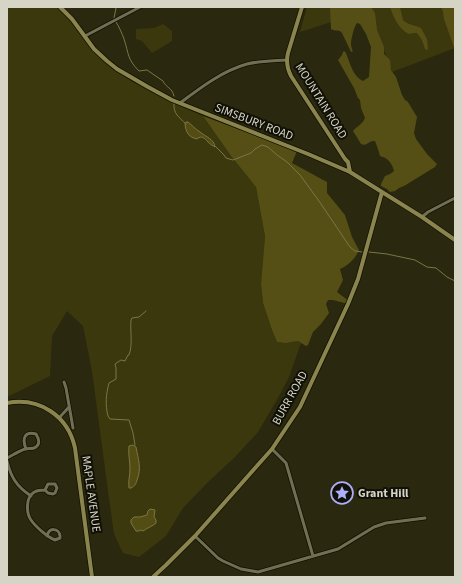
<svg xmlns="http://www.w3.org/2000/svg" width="462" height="584" font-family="'Source Sans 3',sans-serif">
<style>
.green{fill:#3c380d}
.forest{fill:#554f15}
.water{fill:#534d13;stroke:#7a7648}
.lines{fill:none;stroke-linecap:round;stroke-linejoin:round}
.stream{stroke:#7a7648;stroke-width:1}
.street-casing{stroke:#131000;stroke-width:4.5}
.secondary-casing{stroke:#131000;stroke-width:5.5}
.street{stroke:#716f53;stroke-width:3}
.secondary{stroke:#8a854f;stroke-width:4}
.labels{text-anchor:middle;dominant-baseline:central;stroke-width:4;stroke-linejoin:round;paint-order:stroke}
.street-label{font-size:12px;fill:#d5d4c5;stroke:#111006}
.poi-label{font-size:12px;font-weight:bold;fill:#d5d4c5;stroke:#111006;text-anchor:start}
</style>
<rect width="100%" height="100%" fill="#2a280e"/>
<path class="green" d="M7,7H57L67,16L95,52L103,61L109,66L133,82L174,103L203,116L231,156L256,187L265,236L261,284L263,303L272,330L277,342L286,343L298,341L301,343L289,377L278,398L258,432L234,458L209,481L183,508L166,536L139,557L123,553L114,534L108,491L92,371L83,326L67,311L52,336L50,376L7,397Z
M307,7H455V48L392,72L369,10L300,32Z
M163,24L172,31V41L152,53L142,41L136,39V29L154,28Z"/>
<path class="forest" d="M330,7H371L375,13L377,30L384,47V54L390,60L391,70L396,77L402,95L405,100L408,102L417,117L414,133L416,139L427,154L437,164L435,167L404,186L399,188L395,191L390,192L387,189L381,186V184L385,176L390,174L394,171C392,163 388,158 380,156L378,149L375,141C369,140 366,147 361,144L353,131C357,126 362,125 365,118L361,108L360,100L358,98L354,88L338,60L342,55L343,52L344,51L346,53C350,63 353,77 363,81L369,77L371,47L366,34L360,24L357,23C354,27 351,39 351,44C351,45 352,50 353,51L351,52L342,33L340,31L333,30L331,29Z
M390,7H400L403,20C408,25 415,25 421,28L427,39L428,49L427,50L425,49L422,40L417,33H413L409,34C399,30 393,16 390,7Z
M441,7H455V50L444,19L443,12Z
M203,116L297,151L292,163L327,182V193L345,215L352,237L359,250C355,259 349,265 340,269L343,280L337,292L349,301L348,304L333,300H328L326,304L329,313L321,324L313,332L308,345L306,346L298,341L286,343L277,342L272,330L263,303L261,284L265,236L256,187L231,156Z"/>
<path class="water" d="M186,122H188C192,125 195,129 200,132C206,137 214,139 215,147C213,146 210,144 208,142C204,138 202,135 197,139C188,137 186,132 185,124Z
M133,445L136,447C138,459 142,468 137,480C136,484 135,486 131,488H129C128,481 130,475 130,469C130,461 128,454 129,446Z
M150,509L155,510L154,517L156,520V523C153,526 147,528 143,531L141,530L139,531H136L131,523V520L134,517H140L147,515L148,511Z"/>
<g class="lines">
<path class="stream" d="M114,7L116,8L114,18
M116,22C119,27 122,33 124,39C129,54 127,59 139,71L147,70L163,81C166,88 172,87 174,96
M174,103C173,114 179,117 186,124
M215,146L224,155L226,158L233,160L251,153L255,149L262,145L268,147L277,155L287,162L300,175L319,201L350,247L355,251L362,252
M369,252L387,254L415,260L427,267L436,268L447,277L455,281
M135,445L133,433L129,420L110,419L108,416C105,405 106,394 109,383L116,379V368L115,364L121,360L125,361L128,355H129C133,344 130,332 131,320L132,318L139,317L146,311"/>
<g class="street-casing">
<path id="street" d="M85,36L140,7
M180,103C200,88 222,71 247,64C259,61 273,61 287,60
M422,217L428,212L455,198
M64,382L66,388L73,428
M59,418L69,407
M272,449L286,463L313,556
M7,458C13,455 19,451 25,449C28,448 31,449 34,448C41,445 39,439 36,434C24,431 22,439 26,449
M7,461C11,477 16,486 31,496
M45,490L48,493L53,494L55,493L57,488L55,484H48L45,490C41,490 36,490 33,493C26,498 26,513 31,520C35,526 47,537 55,540L60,538V536C59,528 49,527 47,536
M195,536L218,558L223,561L241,569L258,572L338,549L374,527L386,523L425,518"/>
</g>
<g class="secondary-casing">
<path id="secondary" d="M60,7L72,19L94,49L107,61L117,69L148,87L172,100L308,154L350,172L422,217L455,240
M302,7L288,53C286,61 287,68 291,76L345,159L348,162L350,172
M7,403C40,397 68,416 75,448L92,577
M153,577L166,565L195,536L272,449L300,407L348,304L358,279L382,192"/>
</g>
<use href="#street" class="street"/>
<use href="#secondary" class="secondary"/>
</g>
<defs>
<g id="sight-ring" transform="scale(1.15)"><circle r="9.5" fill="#111006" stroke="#aeaefa" stroke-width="1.5"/><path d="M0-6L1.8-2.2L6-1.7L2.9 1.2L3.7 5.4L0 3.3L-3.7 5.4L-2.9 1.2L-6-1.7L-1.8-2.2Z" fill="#aeaefa"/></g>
</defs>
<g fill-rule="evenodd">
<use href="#sight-ring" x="342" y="493"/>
</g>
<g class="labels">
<g class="street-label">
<text transform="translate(321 101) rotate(58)">MOUNTAIN ROAD</text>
<text transform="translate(254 122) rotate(21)">SIMSBURY ROAD</text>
<text transform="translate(290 398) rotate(-61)">BURR ROAD</text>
<text transform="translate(91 494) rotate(82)">MAPLE AVENUE</text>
</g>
<g class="poi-label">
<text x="358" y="493">Grant Hill</text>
</g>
</g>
<rect width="462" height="584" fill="none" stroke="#d5d4c5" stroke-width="16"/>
</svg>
